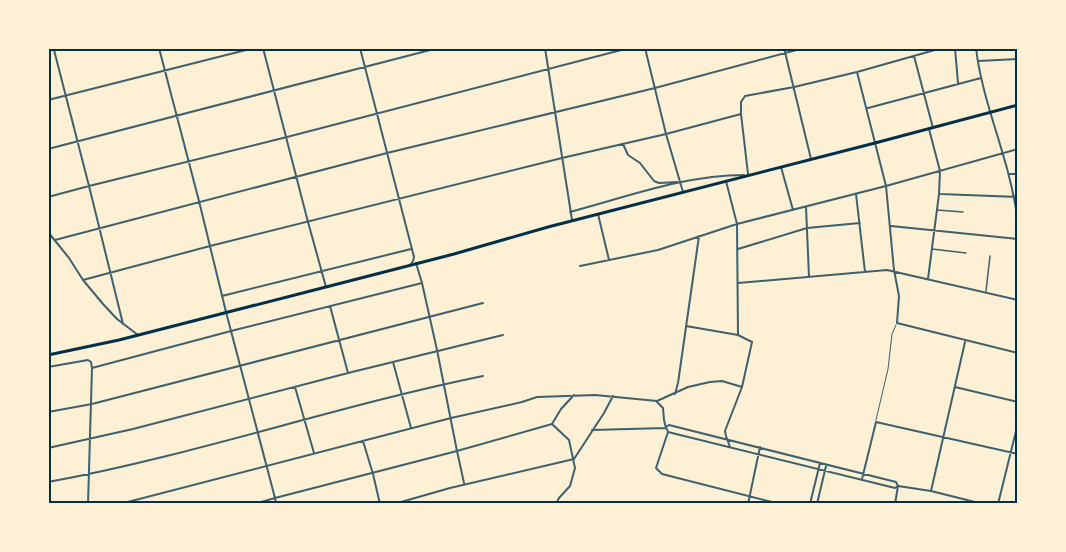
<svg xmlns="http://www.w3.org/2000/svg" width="1066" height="552" font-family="'Exo 2',sans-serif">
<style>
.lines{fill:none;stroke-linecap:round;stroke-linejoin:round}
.service{stroke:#3f606c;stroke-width:1}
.pedestrian{stroke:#3f606c;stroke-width:1.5}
.minor{stroke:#3f606c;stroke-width:2}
.tertiary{stroke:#3f606c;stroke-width:2}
.primary{stroke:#003049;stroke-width:3}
.neatline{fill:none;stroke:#003049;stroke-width:2}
</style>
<rect width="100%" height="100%" fill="#fdf0d5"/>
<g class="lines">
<path class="service" d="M876,420L888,369L892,334L896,325"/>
<path class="pedestrian" d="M937,210L963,212
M932,249L966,253
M986,291L990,256"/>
<path class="minor" d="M159,48L199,201L226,312
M263,48L308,222L326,287
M360,48L414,257L413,261L410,265
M545,48L572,220
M645,48L666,134L683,192
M784,48L811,159
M955,48L958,83
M976,48C980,83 992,117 1002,151C1009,174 1015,198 1018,223
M54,50L89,186L123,324
M48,51L61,48
M914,56L933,128
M978,61L1018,59
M857,72L886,186L894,270L899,296L897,323L1018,353
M48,100L254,48
M868,108L981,78
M623,144L628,155L640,163L654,181L659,183L677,182
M48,149L438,48
M781,167L793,210
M748,174L741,114V102L745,96L794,87L857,72L942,48
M1009,174H1018
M726,181L737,224L738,335
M856,194L865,272
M940,194L1018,197
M48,197L89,186L287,137L629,48
M806,207L809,277
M570,212C627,197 685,175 744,175
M598,214L609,260
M891,226L1018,239
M48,232L69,258L83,280L103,304L117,319L138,335
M55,240L387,153L655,88L804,48
M738,249L807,228L860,223
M580,266L658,250L737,224L886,186L1018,149
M928,279L939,194L940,171L929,129
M83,280L210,246L562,158L666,134L741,114
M738,283L887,270L1018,300
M222,296L411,249
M330,306L348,373
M686,326L738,335L752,342L742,387L725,431L726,436L730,447
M393,362L411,428
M48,367L88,360L91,362L92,368L88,504
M92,368L231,331L422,283
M295,387L314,453
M955,387L1018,402
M675,394L678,383L699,236
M48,412L92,404L483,303
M552,424L569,440L575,468L570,486L559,498L556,504
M552,424L561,409L574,395
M592,430L666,428L664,420L663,408L657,402
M668,432L895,488L898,486L931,491L983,504
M363,441L373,474L380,504
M48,448L133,429L348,373L503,335
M862,479L876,422L1018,454
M48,482C195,455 336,406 483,376
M464,483L457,451L552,424
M931,491L965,342
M120,504L451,418L522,402L537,397L595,395L657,401L688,387L710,382L722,381L742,387
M254,504L275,498L276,504
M394,504L450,488L574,459L604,413L613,396
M532,504L542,502L553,504
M748,504L760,447
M780,504L662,474L656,468L668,432L666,427L669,425L896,482L898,486
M810,504L820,463
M817,504L826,466
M895,504L898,486
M998,504L1018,423"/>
<path class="tertiary" d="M226,312L275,498L457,451L437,350L422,283L416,263"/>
<path class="primary" d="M48,355L119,340L326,287L454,254L548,227L875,143L1018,105"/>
</g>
<rect width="1066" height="552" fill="none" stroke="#fdf0d5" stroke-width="99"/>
<rect x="50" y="50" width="966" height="452" class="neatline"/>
</svg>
